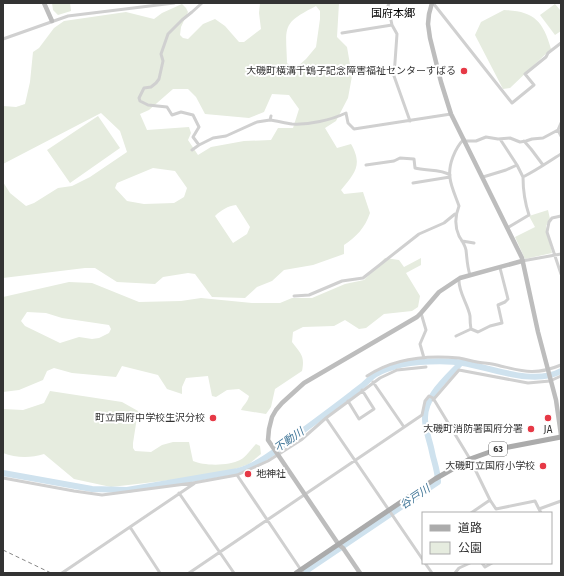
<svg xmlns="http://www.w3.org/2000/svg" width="564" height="576" font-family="'Fira Sans','Noto Sans JP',sans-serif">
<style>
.green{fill:#e6ecdf;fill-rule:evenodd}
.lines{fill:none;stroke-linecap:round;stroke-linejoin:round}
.river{stroke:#cfe2ee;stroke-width:6}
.street{stroke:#d0d0d0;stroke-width:3}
.secondary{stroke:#bdbdbd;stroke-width:4.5}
.primary{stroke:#ababab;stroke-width:5}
.rail{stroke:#888;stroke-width:1;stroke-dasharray:4 3;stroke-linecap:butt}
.poi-dot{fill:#e63946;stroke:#fff;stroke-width:1.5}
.labels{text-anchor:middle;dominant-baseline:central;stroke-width:4;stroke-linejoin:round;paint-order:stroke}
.shield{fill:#fff;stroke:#707070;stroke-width:1}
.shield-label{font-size:9px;font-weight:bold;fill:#333}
.poi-label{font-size:10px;fill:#333;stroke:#fff;text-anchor:end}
.neighbourhood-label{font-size:11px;fill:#000;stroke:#fff}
.water-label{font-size:11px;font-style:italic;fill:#3f7597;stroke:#fff}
</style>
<rect width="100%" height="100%" fill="#fff"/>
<path class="green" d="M52,3H70L71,11L58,15L53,10Z
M260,3H339L337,37L347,47L352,76L348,98L336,121L325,128L337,148L351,144C363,165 355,173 341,190L344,194L363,192L370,213C365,228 356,237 344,245V254L313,265L284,270L272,281L257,287L245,298L212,297L195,274L188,273L163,277L155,284L117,282L95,268H85L3,278V182L10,193L26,206L34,203L58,188L72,186L90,177L127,152L120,131L101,113L3,164V106L16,107L25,104L30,82L33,52L39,48L54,28L64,21L126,12L154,19L162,13L182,4L186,8L188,12L181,27L180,35L183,38L188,39L203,24L215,19L225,26L239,42H244L261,29L259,13ZM316,6L320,11V19L316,47L306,59L297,67H291L287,63C286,26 281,24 316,6ZM173,89H188L196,97L205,114L249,118L264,112L272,94L289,95L299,109L293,128H278L271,140L244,141L211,147L198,155L188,140L191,133L189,127L147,130L140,114L149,110ZM153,168L175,171L187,188L184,197L174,203L144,204L127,201L115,188L117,183ZM236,205L250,227L247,234L233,243L215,216C221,210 228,206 236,205Z
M555,4L561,11V31L555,35L540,15Z
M504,10C533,11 543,20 551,49L510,88L503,89L475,35L481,22Z
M98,116L120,148L70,183L47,150Z
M548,210L550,219L546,226L552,253L525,259L515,237L535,227L529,216Z
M385,258L399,260L404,267L421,258V265L406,273L420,296L418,307L412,311L384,314L366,328L359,329L345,320L334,326L303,327L293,332L292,342C301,354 305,356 302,371L275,389L271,407L266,414L241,410C243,405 248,402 249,396L239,389L227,390L216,397L212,396L208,376L186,378L182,387V394L167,389L158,375L122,366L116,377L72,373L54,368L47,371L43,380L19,390L3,392V297L69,282L92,283L139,302L181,301L201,298L252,303H280L292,298H312L345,284L364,280ZM27,312L46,313L62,318L109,325L111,329L109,333L99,338L92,339L79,337L60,343L25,326L21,321Z
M50,391L122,402L138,411L133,443V448L135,451L151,452L162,445L173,442H189L193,461C204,466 229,466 240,460C246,457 251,449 256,444L260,446L261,454L249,464L230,471L180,479L111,487L74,479L44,454C31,458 16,458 3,453V409L23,410L44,403Z"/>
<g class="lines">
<path class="river" d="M3,473L92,489L127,490L238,471C259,465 279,448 297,435C316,421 335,407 353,393C360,388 366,383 372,377C377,372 389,368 396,366C412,361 447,360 463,363C492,368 534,386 561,371
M303,573L438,482C438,471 434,462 432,452C430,441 425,430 425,419C424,397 447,378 461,363"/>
<path class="street" d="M389,3L388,6L392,25L397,34L394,76L410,121
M433,3L512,103L534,85L525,74L546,57L548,53L561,43
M342,33L392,25
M3,39L68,16L174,3
M271,116L270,120C277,121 285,123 292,124C309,125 331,120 346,113L348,123L354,129L451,114
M561,123L558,130L561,136
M464,139C455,148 448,165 450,178C451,187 456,197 459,206C455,216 454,225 459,236C462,241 465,245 466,250C467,258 467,266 470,275
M500,139L517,165
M465,141H476L486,137L498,139L510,138L520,142L526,141L532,139L543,138L558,130
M524,141L531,149L543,165
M199,145L193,137L199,127L193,115L181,112L172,115L167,107L148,105L140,101L139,98L144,88L151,87L156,83L159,79L163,61L161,54L168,34L182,20L192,12L202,3
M192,150L199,145L213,138L226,136L257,122L270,120
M366,165L394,161L400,158L414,159L415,168C425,171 442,169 450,175
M483,177L506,170L517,165L523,177
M413,183L450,177
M561,216L552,218L549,222L547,232L561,274
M507,228L529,215C525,203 523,189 523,177C537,170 548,162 561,154
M462,241L474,243
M522,261L561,254
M459,279C458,292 468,304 470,316C470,321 470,324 471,329
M294,296L309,295L342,281L363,278L419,234L444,223L455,214
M421,313L426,330L420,344L424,358
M456,336L471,329L478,332L490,326L502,323L498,305L505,302L508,299L500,268
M367,376C394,358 428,355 459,358C465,359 471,361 477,362C482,363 487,363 492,364C520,370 532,377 561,365
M373,382L404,427
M433,400L459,370L528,383L550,381L561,376
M348,401L359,419L374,409L362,390
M326,418L423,560
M237,475L303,573
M3,478L74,491L102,495L193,483L237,475L268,461L301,440L326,418L380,378L397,370L426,367
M179,493L234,573
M471,513L490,500L496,509L535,501L539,509
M541,513L539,509L561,501
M130,527L160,573
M425,563L432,573
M482,563L485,567L492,563
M62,573L195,483
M189,573L422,415L425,401L429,396L433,398L470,459L490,500
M455,573L459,568L470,563"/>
<path class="secondary" d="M44,3L52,21
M432,3L429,14L428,24L430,38L441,82L451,114L522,258L538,332L556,400L561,435
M360,573L343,548L339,545L268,440L269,429L272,417L276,410L282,403L304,383L417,317L421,313L439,292L460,278L522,261"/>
<path class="primary" d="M296,573L435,479L470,459L498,449L561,437"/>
<path class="rail" d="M3,550L51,573"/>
</g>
<g class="poi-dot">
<circle cx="464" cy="71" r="4"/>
<circle cx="213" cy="418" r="4"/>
<circle cx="548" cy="418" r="4"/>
<circle cx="531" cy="429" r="4"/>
<circle cx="543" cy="466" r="4"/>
<circle cx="248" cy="474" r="4"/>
</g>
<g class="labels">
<rect class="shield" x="489" y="442" width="18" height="14" rx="3"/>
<g class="shield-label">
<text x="498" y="449">63</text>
</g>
<g class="poi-label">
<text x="456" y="71">大磯町横溝千鶴子記念障害福祉センターすばる</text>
<text x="205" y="418">町立国府中学校生沢分校</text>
<text x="523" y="429">大磯町消防署国府分署</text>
<text x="548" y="430" text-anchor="middle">JA</text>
<text x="535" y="466">大磯町立国府小学校</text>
<text x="256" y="474" text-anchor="start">地神社</text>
</g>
<g class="neighbourhood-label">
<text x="393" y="13">国府本郷</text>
</g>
<g class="water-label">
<text transform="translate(289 440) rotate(-35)">不動川</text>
<text transform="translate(415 497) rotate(-34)">谷戸川</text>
</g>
</g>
<rect width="564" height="576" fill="none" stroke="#333333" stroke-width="8"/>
<rect x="422" y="512" width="130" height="52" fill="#ffffff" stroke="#adadad"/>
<rect x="430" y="525" width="20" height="6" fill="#ababab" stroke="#adadad"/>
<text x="458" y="532" font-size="12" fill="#333333">道路</text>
<rect x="430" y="542" width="20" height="12" fill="#e6ecdf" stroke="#adadad"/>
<text x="458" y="552" font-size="12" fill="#333333">公園</text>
</svg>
